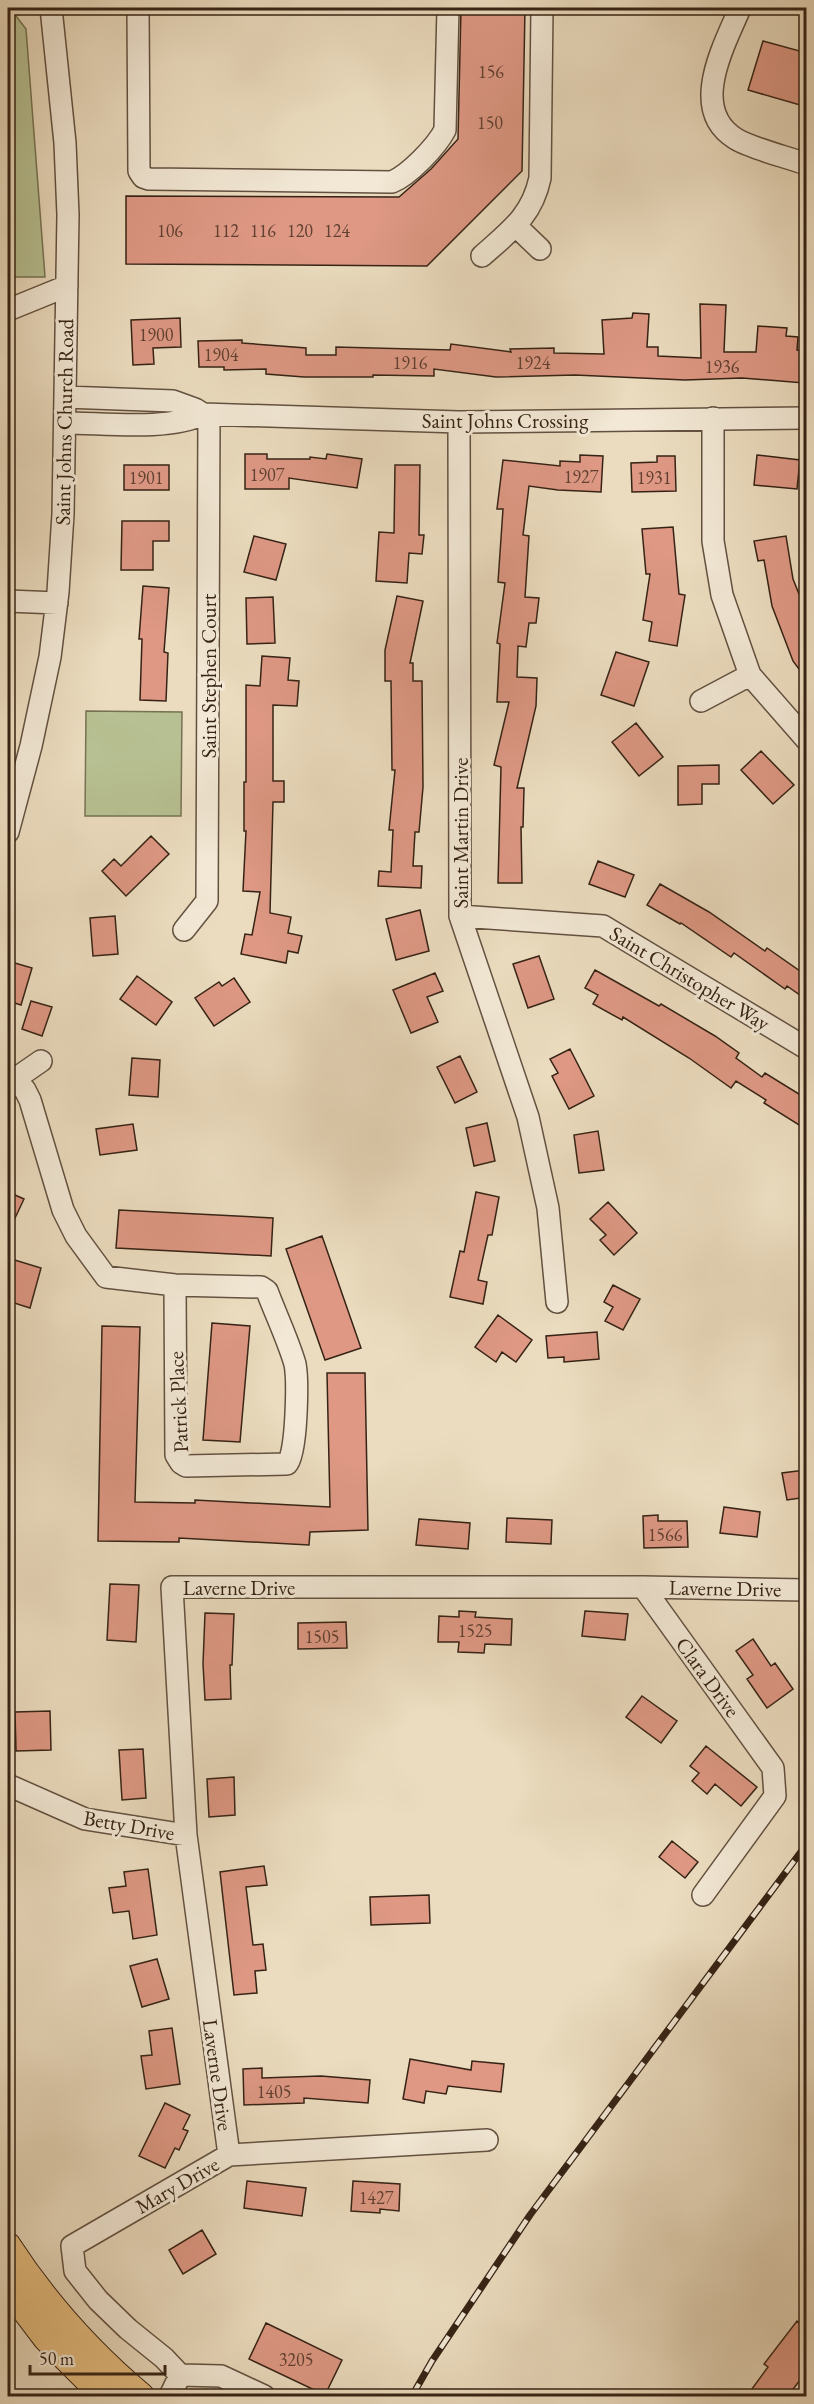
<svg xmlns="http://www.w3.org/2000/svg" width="814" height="2404" font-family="'EB Garamond',serif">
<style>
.green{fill:#b7c092;stroke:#767254;stroke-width:1.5}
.building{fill:#de9884;stroke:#362315;stroke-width:1.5}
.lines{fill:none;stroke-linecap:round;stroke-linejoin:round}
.minor-casing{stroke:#635140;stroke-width:24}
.major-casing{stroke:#362315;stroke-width:28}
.minor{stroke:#f2e8d5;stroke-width:21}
.major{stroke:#e6be80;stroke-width:26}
.rail-casing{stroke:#362315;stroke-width:7}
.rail{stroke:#f2e8d5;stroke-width:4.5;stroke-dasharray:14;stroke-linecap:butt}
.labels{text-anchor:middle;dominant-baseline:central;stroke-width:6;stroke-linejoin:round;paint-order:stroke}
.number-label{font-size:18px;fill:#604031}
.street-label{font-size:21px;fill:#362315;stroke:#f2e8d5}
</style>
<rect width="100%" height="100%" fill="#ebdcbf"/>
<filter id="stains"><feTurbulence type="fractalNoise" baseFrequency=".00333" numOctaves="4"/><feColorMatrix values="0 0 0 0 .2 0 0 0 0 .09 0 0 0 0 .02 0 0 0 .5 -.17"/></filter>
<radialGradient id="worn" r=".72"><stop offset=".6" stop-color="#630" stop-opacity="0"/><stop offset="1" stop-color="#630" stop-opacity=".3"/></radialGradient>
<path class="green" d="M8,8H10L26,29L45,277H8Z
M86,711L182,712L181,816H85Z"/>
<path class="building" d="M461,8H525L522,171L427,266L126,264V196L399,197L431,169L458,139Z
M763,41L807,53V107L748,90Z
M700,304L726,305L724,352H756L758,326L787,328L786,336L798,337L797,350L807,351L804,383L742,378L685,380L575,375L496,377L434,369V376L373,375V377H304L266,374V369L224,370V367H199L198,341L242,340V343L306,348V355H336V347L450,350L451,344L511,352L510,349L554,348V353L604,354L602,320L632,318L633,313L649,314L647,347H658V356L701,358Z
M180,318L181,347L153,348L154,364L133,365L131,320Z
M245,454H267V459H310V457L326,459L327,454L362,459L357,488L289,478V489H245Z
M580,455L603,456L601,492L558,490L529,486L523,535L529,536L525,597L539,598L536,623H529L526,647L518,646L517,677L537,678L536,706L517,788H524L523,827H521L522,883H498L501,767L494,765L509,702H497L500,644L497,643L505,583L498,582L503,509H497L503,460L560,466V461L580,462Z
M757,455L800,460L797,489L754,485Z
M657,456H675L676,491L632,492L631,463L657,462Z
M124,465H169V490H124Z
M395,465H420L419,535H424L422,554L409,553L407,583L376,581L379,532L394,533Z
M122,521H169V541H153V570H121Z
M673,527L679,594L685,595L677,646L649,641L652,622L643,620L650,574H646L642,529Z
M254,536L286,544L276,580L244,572Z
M786,536L793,579L807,614V680L793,661L772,606L764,560L758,561L754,541Z
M143,586L169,588L164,652L168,653L166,701L140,700L142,639H139Z
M397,596L423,601L410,663H413V681H422L423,787L419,832H415L413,866H422L421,888L378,886L379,871L391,872L393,830H389L395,770H392L391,681H385V650Z
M273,597L275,643L247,644L246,598Z
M616,652L649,662L634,706L601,695Z
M262,656L290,658L288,680L299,681L297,706L273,705V781H284V802H273L270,913L291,917L288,933L302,936L298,953L288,951L286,963L241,954L245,934L252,935L260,892L243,891L246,831H244V782H246V685L260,686Z
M636,723L663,757L639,776L612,742Z
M761,751L794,785L773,804L741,770Z
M719,765V784H702V804L678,805V766Z
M151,836L169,854L126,896L102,871L114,859L121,866Z
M598,861L634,875L625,897L589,884Z
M660,884L709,912L765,951L767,948L807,976V1000L787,986L785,989L734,953L731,957L681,923L680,924L647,905Z
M420,910L429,951L396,960L386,919Z
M115,916L118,954L93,956L90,918Z
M539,956L554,999L528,1008L513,964Z
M8,961L32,968L21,1005L8,1001Z
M595,970L659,1006L661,1004L715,1036L739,1053L736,1058L762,1077L765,1073L807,1099V1130L764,1103L766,1100L736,1081L731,1088L689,1058L623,1017L622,1020L593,1004L598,995L585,988Z
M435,973L443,991L427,997L438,1022L411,1033L393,990Z
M137,976L172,1002L156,1025L120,999Z
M234,978L250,1002L214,1026L195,998L219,982L222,986Z
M31,1001L52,1007L42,1036L22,1029Z
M570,1049L594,1096L569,1109L552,1076L558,1073L550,1059Z
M460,1056L477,1092L455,1103L437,1067Z
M132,1058L160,1060L158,1097L129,1095Z
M487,1123L495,1161L474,1166L466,1128Z
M133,1124L137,1150L100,1155L96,1129Z
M598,1131L604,1170L579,1173L574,1135Z
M8,1192L24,1199L8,1233Z
M476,1192L499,1197L492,1235H488L478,1280L487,1282L483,1304L450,1297L460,1251L464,1252Z
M608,1202L637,1233L614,1255L600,1240L606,1235L590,1219Z
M119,1210L273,1218L271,1256L116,1248Z
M322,1236L361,1348L325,1360L286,1249Z
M8,1258L41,1268L30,1308L8,1301Z
M613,1285L640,1299L623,1330L605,1321L613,1307L604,1302Z
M498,1315L532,1340L516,1362L502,1352L496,1362L475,1347Z
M212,1323L250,1326L240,1442L203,1440Z
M102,1326L140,1327L135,1502L195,1503V1500L330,1507L327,1373H365L368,1530L310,1532L309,1545L179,1538V1542L98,1541Z
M597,1332L599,1359L564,1362V1357L548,1358L546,1336Z
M805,1470L807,1497L787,1500L782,1473Z
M724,1507L760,1512L757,1537L720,1533Z
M658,1515V1521H687L688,1547L644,1548L643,1516Z
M507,1518L552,1520L551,1544L506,1542Z
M419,1519L470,1523L468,1549L416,1545Z
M110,1584L139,1585L136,1642L107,1640Z
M459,1611L476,1612L475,1617L512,1619L511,1645L485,1644L484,1653L458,1652L459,1642H438L439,1616L459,1617Z
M585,1611L628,1614L625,1640L582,1636Z
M205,1613L234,1614L232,1665H230L231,1699L205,1700L203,1664Z
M346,1622L347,1648L298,1649V1623Z
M753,1639L771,1666L775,1663L793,1689L767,1708L747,1679L753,1675L736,1651Z
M642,1696L677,1721L661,1743L626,1717Z
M50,1711L51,1750L16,1751L15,1712Z
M706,1746L757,1787L741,1806L715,1784L707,1794L692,1781L699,1773L690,1766Z
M143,1749L146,1798L122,1800L119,1750Z
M234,1777L235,1815L209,1817L207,1779Z
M672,1841L698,1862L685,1878L659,1857Z
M264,1866L267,1885L246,1887L253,1945L263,1944L266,1970L255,1971L257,1993L234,1995L220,1872Z
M148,1869L157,1935L133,1939L129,1911L113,1913L109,1888L126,1886L124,1872Z
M429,1895L430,1923L371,1925L370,1897Z
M157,1959L169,1999L142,2007L130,1966Z
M172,2028L180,2084L146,2089L141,2056L152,2055L149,2031Z
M410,2059L471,2070L472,2061L504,2064L501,2092L448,2086L446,2094L426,2091L424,2103L403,2099Z
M262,2068V2078L321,2076L370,2080L368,2103L304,2098V2103L244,2105L243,2069Z
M165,2103L190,2115L183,2129L188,2131L179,2150L175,2148L165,2168L139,2156Z
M247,2181L306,2188L302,2216L244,2208Z
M353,2181L400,2184L399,2211L380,2209V2213L351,2211Z
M202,2230L216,2254L183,2274L169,2250Z
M797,2321L807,2329V2371L787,2397H746L768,2367L764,2364Z
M266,2323L342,2360L325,2395L249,2359Z"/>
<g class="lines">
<g class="minor-casing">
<path id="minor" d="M138,8L139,171L143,177L149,179L392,182C409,175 436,147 445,130L448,8
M740,8C724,46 688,110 736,139C753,149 787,157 806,164
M516,226L540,249
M482,256C510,231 532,216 540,178L542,8
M8,310L67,286
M65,397L173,401L195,409L203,414
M713,418V541L722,595L750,675L806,739
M459,422L460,916L528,1117L548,1208L557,1302
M65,423C104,423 169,431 203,414L459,422L806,418
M8,601L57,603
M701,701L750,675
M8,832L31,746L50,657L58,592L63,514L68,215L65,143L51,8
M460,916L603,926L806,1048
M184,930L207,901L209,415
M8,1074L25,1090L30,1100L63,1210L76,1236L106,1277L175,1285L261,1287L267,1291C276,1315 288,1340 295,1364C298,1379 297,1455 287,1464L186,1466L181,1463L176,1455L175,1285
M15,1079L41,1061
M643,1587L773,1768L775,1796L703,1895
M8,1785L85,1819L186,1835
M229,2155L186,1835L172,1587H643L806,1590
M180,2375L221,2376L264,2396
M170,2396L180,2375L164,2358L128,2329L98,2300L75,2271L72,2246L229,2155L487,2140"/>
</g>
<g class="major-casing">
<path id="major" d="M8,2246C45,2303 90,2353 141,2396
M8,2288L46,2338L104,2396"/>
</g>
<use href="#minor" class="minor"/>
<use href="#major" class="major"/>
<g class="rail-casing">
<path id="rail" d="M412,2396L432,2361L530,2215L806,1845"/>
</g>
<use href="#rail" class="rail"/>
</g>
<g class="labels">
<g class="number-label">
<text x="491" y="71">156</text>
<text x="490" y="122">150</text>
<text x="170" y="230">106</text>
<text x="226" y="230">112</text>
<text x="263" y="230">116</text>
<text x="300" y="230">120</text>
<text x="337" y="230">124</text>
<text x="156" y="334">1900</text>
<text x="221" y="354">1904</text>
<text x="410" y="362">1916</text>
<text x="533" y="362">1924</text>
<text x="722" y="366">1936</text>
<text x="267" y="474">1907</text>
<text x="581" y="476">1927</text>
<text x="146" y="477">1901</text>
<text x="654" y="477">1931</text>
<text x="665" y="1534">1566</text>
<text x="475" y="1630">1525</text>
<text x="322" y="1636">1505</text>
<text x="274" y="2091">1405</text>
<text x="376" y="2197">1427</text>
<text x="296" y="2359">3205</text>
</g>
<g class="street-label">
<text x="505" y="420">Saint Johns Crossing</text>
<text transform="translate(64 422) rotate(-89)">Saint Johns Church Road</text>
<text transform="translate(208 676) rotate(-90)">Saint Stephen Court</text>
<text transform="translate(460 833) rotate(-90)">Saint Martin Drive</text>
<text transform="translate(690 978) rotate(31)">Saint Christopher Way</text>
<text transform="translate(178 1402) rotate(-93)">Patrick Place</text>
<text x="239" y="1587">Laverne Drive</text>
<text transform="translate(725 1588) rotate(1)">Laverne Drive</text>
<text transform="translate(708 1677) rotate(54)">Clara Drive</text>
<text transform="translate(129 1825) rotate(10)">Betty Drive</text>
<text transform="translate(218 2075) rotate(82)">Laverne Drive</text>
<text transform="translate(177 2185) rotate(-30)">Mary Drive</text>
</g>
</g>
<rect width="814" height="2404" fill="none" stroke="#ebdcbf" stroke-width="30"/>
<rect x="9" y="9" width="796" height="2386" fill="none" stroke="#362315" stroke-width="3"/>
<rect x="15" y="15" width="784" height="2374" fill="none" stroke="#362315" stroke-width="1.5"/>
<path d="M30 2365v9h135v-9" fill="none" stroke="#362315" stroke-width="3"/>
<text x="39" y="2365" font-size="18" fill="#362315" stroke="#f2e8d5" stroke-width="4.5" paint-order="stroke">50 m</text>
<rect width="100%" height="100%" filter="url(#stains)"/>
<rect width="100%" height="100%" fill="url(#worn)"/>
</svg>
